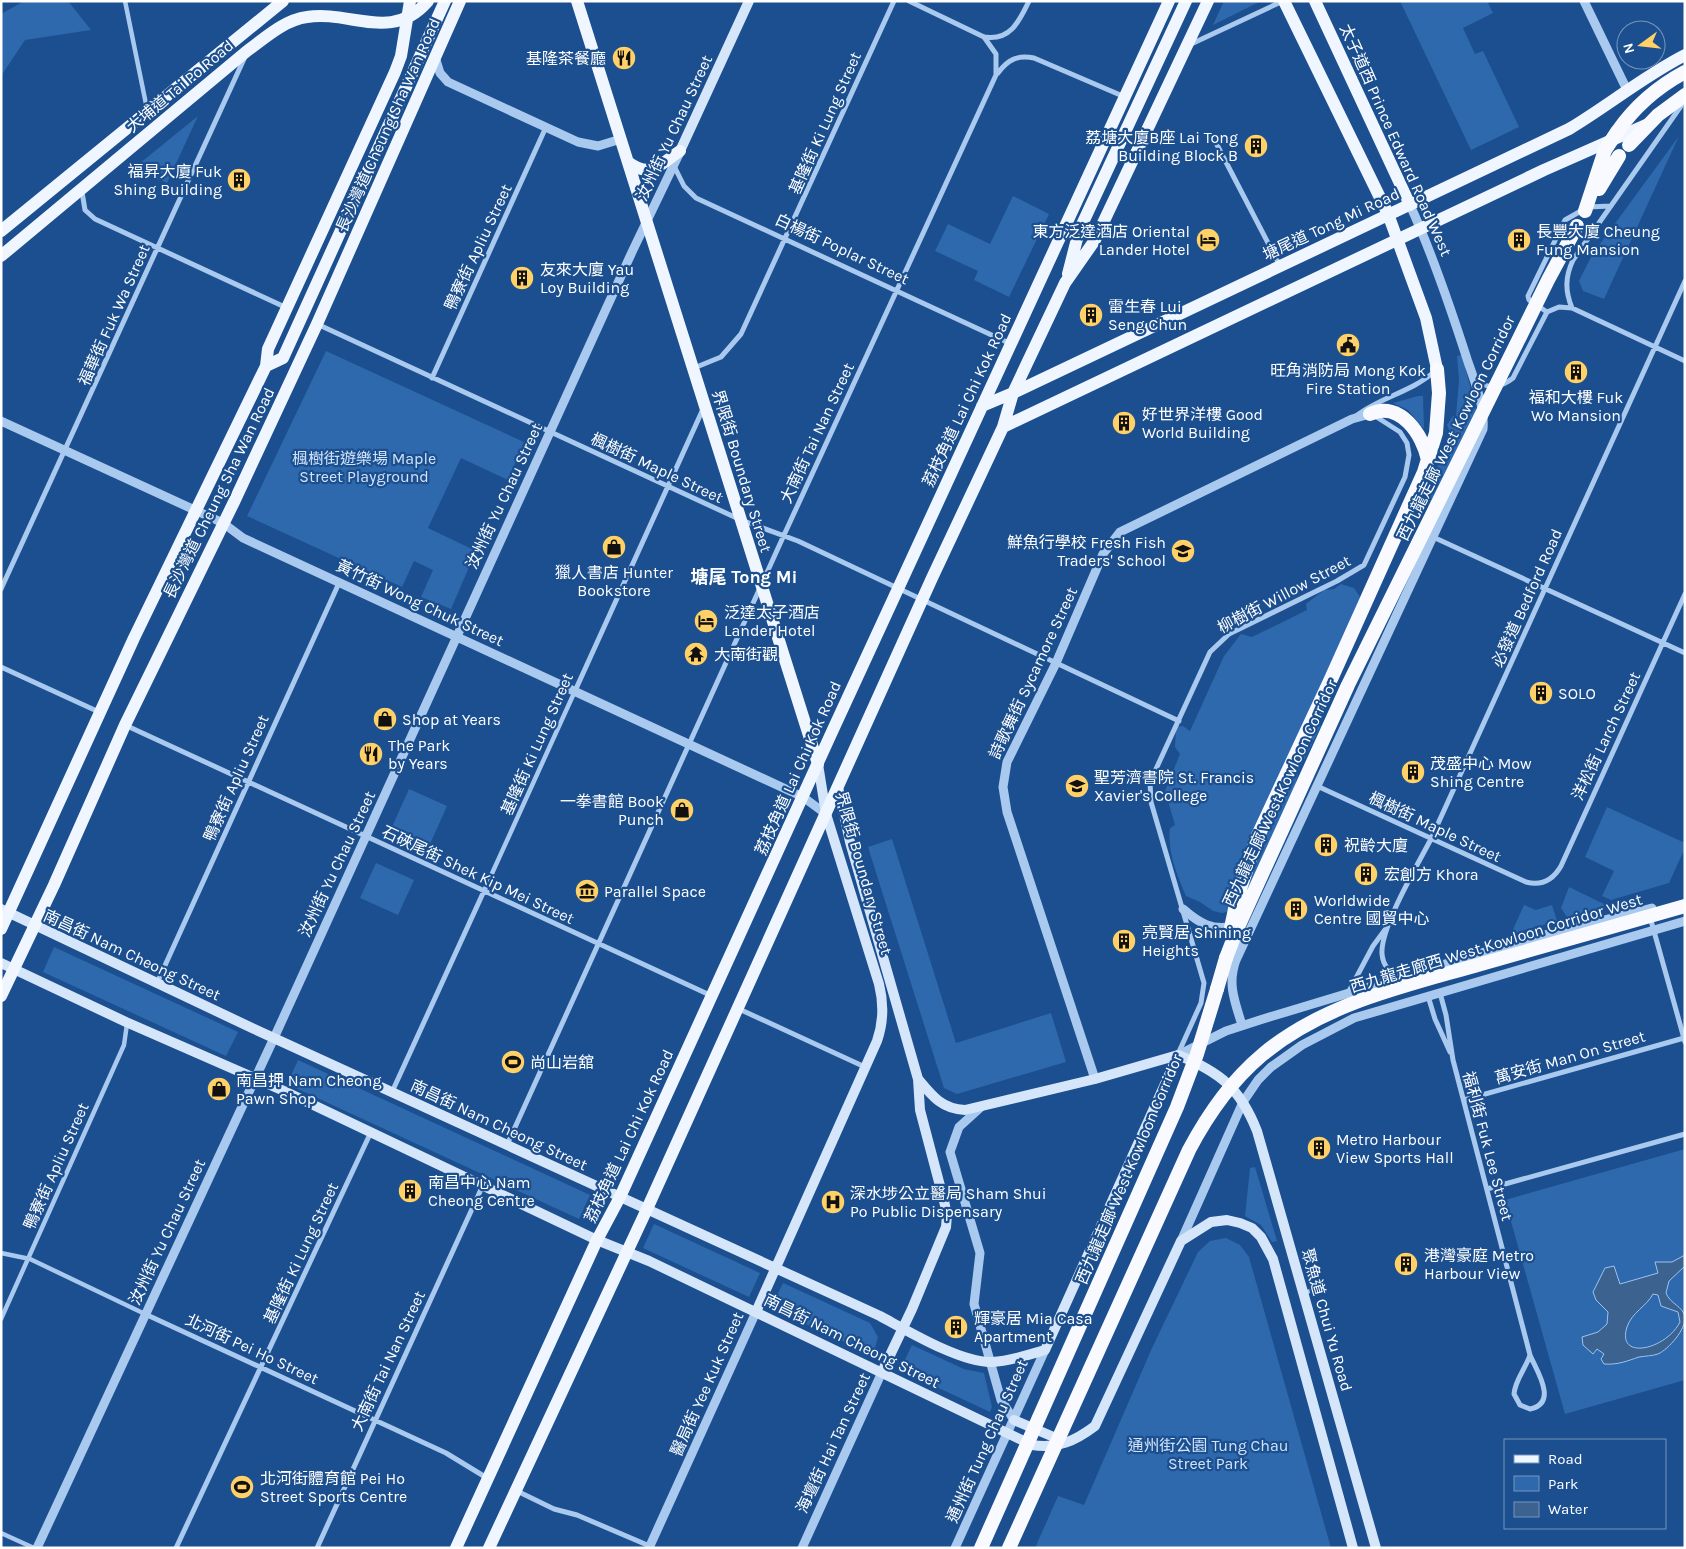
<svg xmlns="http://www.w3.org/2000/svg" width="1686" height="1549" font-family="Karla,'Noto Sans TC',sans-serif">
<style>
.green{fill:#2e69ad}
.water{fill:#3c6290;stroke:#9cc4f0;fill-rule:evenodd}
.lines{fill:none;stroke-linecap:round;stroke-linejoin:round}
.pedestrian{stroke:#a9c9ee;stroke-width:4.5}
.minor{stroke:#a9c9ee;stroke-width:5}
.tertiary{stroke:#a9c9ee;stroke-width:9}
.secondary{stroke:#d6e6fa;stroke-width:10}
.primary{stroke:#f0f6ff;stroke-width:12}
.trunk{stroke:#f8faff;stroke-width:14}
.trunk-bridge{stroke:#f8faff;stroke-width:14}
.labels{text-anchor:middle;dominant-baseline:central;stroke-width:4.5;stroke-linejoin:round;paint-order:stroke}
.poi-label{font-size:16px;fill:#fff;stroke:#1b4f8f;text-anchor:start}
.street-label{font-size:16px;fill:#fff;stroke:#1b4f8f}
.park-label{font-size:16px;fill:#cfe3fa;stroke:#1b4f8f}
.neighbourhood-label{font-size:18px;font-weight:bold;fill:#fff;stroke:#1b4f8f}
</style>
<rect width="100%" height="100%" fill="#1b4f8f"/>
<path class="green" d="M24,1H68L91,30L25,40L1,76V14Z
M1224,1H1259V2L1213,25Z
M1400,1H1487L1493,13L1463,28L1475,54L1483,51L1519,127L1471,150Z
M198,116L167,183L134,168Z
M1679,136L1604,299L1583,291L1579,281L1592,255Z
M1013,196L1049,214L1009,297L974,280L978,271L935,251L948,224L990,244Z
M326,351L524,442L508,480L461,458L428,528L476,551L451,609L421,597L433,570L414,561L402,587L247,516Z
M1462,355L1479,421L1436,510L1422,503L1451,434L1447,425L1453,416H1456L1459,380L1457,356Z
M1418,396H1423L1424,429L1408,410L1393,403Z
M1341,584L1354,588L1360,597L1309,718L1321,726L1298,772L1295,787L1249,899L1232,911L1222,913L1213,911L1200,902L1186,896C1177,875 1167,851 1170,828L1175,825L1165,791L1180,754L1175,747L1176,727L1183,726L1190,731L1224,656L1241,634L1252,637L1307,610L1306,604L1324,590L1334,589Z
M409,789L447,806L430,844L392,827Z
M1607,807L1685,843V848L1669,883L1611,900L1602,896L1614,871L1585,857Z
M892,839L956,1043L1051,1013L1066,1062L957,1094L944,1088L868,847Z
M376,863L414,880L398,915L360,898Z
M1569,887L1606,905V908L1567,917L1561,908Z
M1524,905L1536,910L1552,905L1557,921L1511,934Z
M54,947L238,1032L226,1056L43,972Z
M298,1060L590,1195L579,1219L287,1084Z
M1685,1149V1380L1565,1414L1505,1200Z
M1255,1167L1277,1241L1272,1242L1261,1225L1245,1216L1250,1168Z
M654,1224L760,1273L749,1297L643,1248Z
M1226,1238L1240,1245L1249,1257L1331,1548H1035L1058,1496L1084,1505L1152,1348L1198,1252L1210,1241Z
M783,1283L870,1323L878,1337L873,1355L771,1308Z
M912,1345L964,1369L984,1373L992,1407L990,1412L900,1370Z"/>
<path class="water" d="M1685,1255V1266L1669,1281L1666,1293C1670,1304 1683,1306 1685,1317C1686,1329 1669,1349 1658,1354C1652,1356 1645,1356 1639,1357C1627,1361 1618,1365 1604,1364L1601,1359L1604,1354L1597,1349L1593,1354L1583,1345L1582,1337L1598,1332L1607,1324L1608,1312L1596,1300L1593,1292L1605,1268L1614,1266L1620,1284L1658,1273L1655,1262H1672ZM1653,1294L1658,1295L1661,1306L1678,1312L1680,1322C1666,1350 1616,1361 1627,1327C1632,1312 1646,1307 1653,1294Z"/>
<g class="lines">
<path class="pedestrian" d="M125,1L147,109
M484,891L575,691
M1,1253L30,1259L145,1314
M1304,1293L1324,1286
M1,1319L124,1045L127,1024
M1,1533L34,1548"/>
<path class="minor" d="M909,1L984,37C1010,41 1019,22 1029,1
M1189,45L1283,1
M998,73C1008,59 1018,55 1034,58L1125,97
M1214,139L1280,266
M674,166L684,186L696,198L1011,344
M82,192L85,210L95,219L287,308
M1572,308C1565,291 1565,277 1573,260L1681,106
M1547,312L1529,300L1528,296L1565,220L1588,207L1611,206
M317,324L741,520L798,541L1179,721
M694,368L721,357L741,334L894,1
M432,378L546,127
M1476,380C1487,390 1502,387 1513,378L1547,312L1559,307L1572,308L1685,361
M1356,416C1380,397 1412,392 1435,371
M1433,537L1685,653
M1,589L244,59
M1,667L99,712
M575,691L703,409
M125,725L712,996
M1317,786L1526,882C1541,886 1553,880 1561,866L1685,594
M1650,917L1685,1042
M1400,977C1390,973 1383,965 1382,954C1380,928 1418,864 1431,839L1685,281
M157,983L339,583
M1348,993L1373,946L1387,927
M1440,993L1446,1015L1453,1060L1530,1355C1536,1370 1559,1403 1530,1409L1520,1405L1514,1394C1515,1380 1526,1368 1530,1355
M1428,996L1435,1019L1450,1052
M739,1009L865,1067
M1178,1054L1201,1003L1204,983L1151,802L1150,782L1210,652L1229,634L1337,581L1364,565L1405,477L1409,455L1407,443L1400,432L1375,416
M392,1092L484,891
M1464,1100L1684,1038
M507,1145L784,535L996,75V54L984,37
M1487,1189L1685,1134
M145,1314L446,1453L487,1478
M517,1491L554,1509L577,1515L652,1547
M176,1548L371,1132
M317,1548L483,1185"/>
<path class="tertiary" d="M1584,1L1627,90
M436,60L440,73L448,82L578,142L598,146L621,139
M1,421L223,523L243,538L803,797L826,814
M1183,909C1199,923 1212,931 1234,926
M1242,1025C1235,1002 1227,984 1236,960L1483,429C1485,408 1475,382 1468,362C1451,309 1433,255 1410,205
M1178,1055L1226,1031L1263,1019L1521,941L1652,908
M1095,1079L1007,812L1003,787L1007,762L1056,663L1103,554L1120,532L1352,419L1370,414
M980,1108L959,1127L950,1152L980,1253L974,1304L1001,1400L1014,1420
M1181,1241L1243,1102L1258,1080L1271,1067L1302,1045L1354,1018L1685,921
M37,1548L274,1038L632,252L680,152
M649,1548L756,1312
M802,1548L882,1372
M955,1548L1045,1350"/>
<path class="secondary" d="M680,151L749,1
M838,787L850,842L918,1079L920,1110L944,1201L947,1215L946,1227L912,1309L882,1372
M1,909L252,1028L880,1316C908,1331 961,1363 992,1362C1010,1361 1028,1355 1045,1350L1178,1055
M1,963L126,1022L284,1091L597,1240L649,1261L1032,1445C1058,1449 1075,1441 1095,1426L1181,1241L1211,1222L1227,1220L1240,1223L1252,1228L1261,1237L1273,1259L1353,1548
M1178,1055C1220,1072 1240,1088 1257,1131L1376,1548
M918,1079C932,1096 942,1109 965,1110L1095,1079L1178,1055
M756,1312L877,1041C884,1021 884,1004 879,984L826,814L818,764
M1014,1420L1063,1441"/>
<path class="primary" d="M577,1L818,764
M1284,1L1388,214L1426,318L1437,369
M1315,1L1410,205
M628,162C652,180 661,163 680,151
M1,231L283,1
M1,256L247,51C265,38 284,20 307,17C350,10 392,43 428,1
M1068,274L1079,231L1186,1
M266,366L283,358L445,1
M982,406L1013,393L1569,129C1609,105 1644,76 1685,55
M1003,427L1544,170L1646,125
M1,929L134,638L266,366L268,349L395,72L401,56L410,1
M1,996L54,885L125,725L234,502L317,324L460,1
M456,1548L597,1240L620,1197L831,734L1169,1
M489,1548L647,1209L932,578L1003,427L1013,393L1065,283L1095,240L1208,1"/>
<path class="trunk" d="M1617,132C1635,106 1657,87 1685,72
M1370,414C1400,400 1423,435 1428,460
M1256,840L1331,679L1424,472L1436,433L1439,393L1437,369
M1217,989L1226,958"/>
<path class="trunk-bridge" d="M1629,145L1658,115L1685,95
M1599,189L1619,156
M1585,211L1605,150L1617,132
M1231,928L1238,895L1256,840
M1226,958L1238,927L1348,685L1548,280L1577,226
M981,1548L1177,1107L1197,1054L1217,989
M1009,1548L1189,1150C1208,1114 1231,1081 1262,1055C1324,1003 1405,986 1481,964C1549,945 1617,925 1685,906"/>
</g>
<defs>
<g id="restaurant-disc" transform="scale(1.25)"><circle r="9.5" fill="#ffd166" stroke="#1b4f8f"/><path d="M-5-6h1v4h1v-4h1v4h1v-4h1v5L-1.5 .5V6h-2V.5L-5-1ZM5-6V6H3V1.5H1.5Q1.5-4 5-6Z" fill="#111"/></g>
<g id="building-disc" transform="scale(1.25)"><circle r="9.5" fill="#ffd166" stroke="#1b4f8f"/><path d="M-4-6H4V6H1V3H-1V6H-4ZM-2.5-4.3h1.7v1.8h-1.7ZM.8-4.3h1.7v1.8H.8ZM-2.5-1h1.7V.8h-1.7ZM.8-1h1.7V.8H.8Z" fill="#111"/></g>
<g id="hotel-disc" transform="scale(1.25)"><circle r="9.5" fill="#ffd166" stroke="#1b4f8f"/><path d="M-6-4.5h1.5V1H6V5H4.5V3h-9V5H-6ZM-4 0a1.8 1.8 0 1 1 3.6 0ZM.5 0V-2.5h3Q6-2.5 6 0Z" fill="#111"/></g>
<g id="civic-disc" transform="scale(1.25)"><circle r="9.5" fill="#ffd166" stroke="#1b4f8f"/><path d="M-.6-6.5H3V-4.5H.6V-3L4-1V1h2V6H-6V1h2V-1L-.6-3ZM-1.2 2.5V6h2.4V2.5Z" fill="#111"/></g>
<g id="shop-disc" transform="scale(1.25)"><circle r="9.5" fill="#ffd166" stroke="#1b4f8f"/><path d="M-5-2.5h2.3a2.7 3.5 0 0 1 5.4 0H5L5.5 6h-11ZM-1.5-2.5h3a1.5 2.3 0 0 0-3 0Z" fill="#111"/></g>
<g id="school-disc" transform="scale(1.25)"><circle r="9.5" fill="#ffd166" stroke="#1b4f8f"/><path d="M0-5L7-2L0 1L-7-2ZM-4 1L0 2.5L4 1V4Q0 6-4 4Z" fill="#111"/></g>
<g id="temple-disc" transform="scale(1.25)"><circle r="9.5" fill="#ffd166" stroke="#1b4f8f"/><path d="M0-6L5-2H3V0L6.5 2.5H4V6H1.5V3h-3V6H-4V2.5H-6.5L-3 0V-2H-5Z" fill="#111"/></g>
<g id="museum-disc" transform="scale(1.25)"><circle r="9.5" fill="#ffd166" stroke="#1b4f8f"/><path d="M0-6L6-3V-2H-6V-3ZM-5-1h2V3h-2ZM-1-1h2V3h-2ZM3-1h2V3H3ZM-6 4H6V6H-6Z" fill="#111"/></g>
<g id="stadium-disc" transform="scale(1.25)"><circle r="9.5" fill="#ffd166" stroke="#1b4f8f"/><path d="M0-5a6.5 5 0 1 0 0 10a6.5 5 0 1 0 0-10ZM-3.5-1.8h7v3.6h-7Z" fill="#111"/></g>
<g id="hospital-disc" transform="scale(1.25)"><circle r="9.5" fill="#ffd166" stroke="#1b4f8f"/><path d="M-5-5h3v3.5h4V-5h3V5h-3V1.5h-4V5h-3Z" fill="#111"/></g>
</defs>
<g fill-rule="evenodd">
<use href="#restaurant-disc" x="624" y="58"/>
<use href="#building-disc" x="1256" y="146"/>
<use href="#building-disc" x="239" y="180"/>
<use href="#hotel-disc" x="1208" y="240"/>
<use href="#building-disc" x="1519" y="240"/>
<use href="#building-disc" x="522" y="278"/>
<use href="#building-disc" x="1091" y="315"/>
<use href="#civic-disc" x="1348" y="345"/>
<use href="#building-disc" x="1576" y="372"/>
<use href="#building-disc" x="1124" y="423"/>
<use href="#shop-disc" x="614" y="547"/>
<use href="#school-disc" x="1183" y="551"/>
<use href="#hotel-disc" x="706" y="621"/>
<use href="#temple-disc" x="696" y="654"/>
<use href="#building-disc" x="1541" y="693"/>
<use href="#shop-disc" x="385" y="719"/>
<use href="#restaurant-disc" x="371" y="754"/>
<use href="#building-disc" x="1413" y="772"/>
<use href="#school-disc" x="1077" y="786"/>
<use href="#shop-disc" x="682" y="810"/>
<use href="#building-disc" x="1326" y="845"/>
<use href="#building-disc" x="1366" y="874"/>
<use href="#museum-disc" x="587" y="891"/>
<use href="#building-disc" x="1296" y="909"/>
<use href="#building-disc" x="1124" y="941"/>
<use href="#stadium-disc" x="513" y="1062"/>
<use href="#shop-disc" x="219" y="1089"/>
<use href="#building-disc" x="1319" y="1148"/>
<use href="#building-disc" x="410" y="1191"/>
<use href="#hospital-disc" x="833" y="1202"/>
<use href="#building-disc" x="1406" y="1264"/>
<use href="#building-disc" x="956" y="1327"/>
<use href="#stadium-disc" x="242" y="1487"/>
</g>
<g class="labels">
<g class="poi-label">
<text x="606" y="58" text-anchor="end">基隆茶餐廳</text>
<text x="1238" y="137" text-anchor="end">荔塘大廈B座 Lai Tong<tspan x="1238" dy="18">Building Block B</tspan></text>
<text x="222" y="171" text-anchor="end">福昇大廈 Fuk<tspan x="222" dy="18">Shing Building</tspan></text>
<text x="1190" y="231" text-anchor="end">東方泛達酒店 Oriental<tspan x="1190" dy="18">Lander Hotel</tspan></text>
<text x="1536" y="231">長豐大廈 Cheung<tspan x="1536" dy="18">Fung Mansion</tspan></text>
<text x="540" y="269">友來大廈 Yau<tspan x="540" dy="18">Loy Building</tspan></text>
<text x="1108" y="306">雷生春 Lui<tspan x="1108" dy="18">Seng Chun</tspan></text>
<text x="1348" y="370" text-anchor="middle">旺角消防局 Mong Kok<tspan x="1348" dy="18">Fire Station</tspan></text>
<text x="1576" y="397" text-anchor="middle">福和大樓 Fuk<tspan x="1576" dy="18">Wo Mansion</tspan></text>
<text x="1142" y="414">好世界洋樓 Good<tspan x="1142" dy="18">World Building</tspan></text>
<text x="1166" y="542" text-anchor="end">鮮魚行學校 Fresh Fish<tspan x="1166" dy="18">Traders' School</tspan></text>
<text x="614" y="572" text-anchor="middle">獵人書店 Hunter<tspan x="614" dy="18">Bookstore</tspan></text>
<text x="724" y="612">泛達太子酒店<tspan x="724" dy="18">Lander Hotel</tspan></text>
<text x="714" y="654">大南街觀</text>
<text x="1558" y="693">SOLO</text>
<text x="402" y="719">Shop at Years</text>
<text x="388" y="745">The Park<tspan x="388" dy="18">by Years</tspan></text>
<text x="1430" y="763">茂盛中心 Mow<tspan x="1430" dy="18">Shing Centre</tspan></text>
<text x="1094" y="777">聖芳濟書院 St. Francis<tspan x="1094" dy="18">Xavier's College</tspan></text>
<text x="664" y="801" text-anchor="end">一拳書館 Book<tspan x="664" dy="18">Punch</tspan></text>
<text x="1344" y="845">祝齡大廈</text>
<text x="1384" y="874">宏創方 Khora</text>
<text x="604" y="891">Parallel Space</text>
<text x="1314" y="900">Worldwide<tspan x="1314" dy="18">Centre 國貿中心</tspan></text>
<text x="1142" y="932">亮賢居 Shining<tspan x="1142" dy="18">Heights</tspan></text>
<text x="530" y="1062">尚山岩舘</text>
<text x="236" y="1080">南昌押 Nam Cheong<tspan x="236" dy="18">Pawn Shop</tspan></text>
<text x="1336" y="1139">Metro Harbour<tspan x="1336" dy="18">View Sports Hall</tspan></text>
<text x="428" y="1182">南昌中心 Nam<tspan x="428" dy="18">Cheong Centre</tspan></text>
<text x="850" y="1193">深水埗公立醫局 Sham Shui<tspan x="850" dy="18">Po Public Dispensary</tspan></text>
<text x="1424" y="1255">港灣豪庭 Metro<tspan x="1424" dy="18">Harbour View</tspan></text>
<text x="974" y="1318">輝豪居 Mia Casa<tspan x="974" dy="18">Apartment</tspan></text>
<text x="260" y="1478">北河街體育館 Pei Ho<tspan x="260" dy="18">Street Sports Centre</tspan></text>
</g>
<g class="street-label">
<text transform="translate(180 86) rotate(-40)">大埔道 Tai Po Road</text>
<text transform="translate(825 123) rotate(-66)">基隆街 Ki Lung Street</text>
<text transform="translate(388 125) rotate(-66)">長沙灣道 Cheung Sha Wan Road</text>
<text transform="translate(674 128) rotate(-65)">汝州街 Yu Chau Street</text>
<text transform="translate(1396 140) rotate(66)">太子道西 Prince Edward Road West</text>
<text transform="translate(1331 224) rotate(-25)">塘尾道 Tong Mi Road</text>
<text transform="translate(478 247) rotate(-65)">鴨寮街 Apliu Street</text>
<text transform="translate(842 249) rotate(25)">白楊街 Poplar Street</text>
<text transform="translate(114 315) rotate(-66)">福華街 Fuk Wa Street</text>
<text transform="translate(967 400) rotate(-65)">荔枝角道 Lai Chi Kok Road</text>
<text transform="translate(1456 428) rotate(-64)">西九龍走廊 West Kowloon Corridor</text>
<text transform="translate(817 433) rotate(-65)">大南街 Tai Nan Street</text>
<text transform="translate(657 468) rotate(25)">楓樹街 Maple Street</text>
<text transform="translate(742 471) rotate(73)">界限街 Boundary Street</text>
<text transform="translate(219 493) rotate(-64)">長沙灣道 Cheung Sha Wan Road</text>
<text transform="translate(504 496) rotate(-65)">汝州街 Yu Chau Street</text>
<text transform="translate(1284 594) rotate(-28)">柳樹街 Willow Street</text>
<text transform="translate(1527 598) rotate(-66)">必發道 Bedford Road</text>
<text transform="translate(420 603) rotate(25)">黃竹街 Wong Chuk Street</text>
<text transform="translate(1033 673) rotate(-65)">詩歌舞街 Sycamore Street</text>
<text transform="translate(1606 736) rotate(-65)">洋松街 Larch Street</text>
<text transform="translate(537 744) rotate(-66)">基隆街 Ki Lung Street</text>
<text transform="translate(798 768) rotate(-66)">荔枝角道 Lai Chi Kok Road</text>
<text transform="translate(236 778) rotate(-66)">鴨寮街 Apliu Street</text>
<text transform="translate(1280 793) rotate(-65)">西九龍走廊 West Kowloon Corridor</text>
<text transform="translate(1435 827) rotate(25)">楓樹街 Maple Street</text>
<text transform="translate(337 864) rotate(-65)">汝州街 Yu Chau Street</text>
<text transform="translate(864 873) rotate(74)">界限街 Boundary Street</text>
<text transform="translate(478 875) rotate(25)">石硤尾街 Shek Kip Mei Street</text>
<text transform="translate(1496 943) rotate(-17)">西九龍走廊西 West Kowloon Corridor West</text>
<text transform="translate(132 955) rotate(25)">南昌街 Nam Cheong Street</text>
<text transform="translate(1570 1057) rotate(-16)">萬安街 Man On Street</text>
<text transform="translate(499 1125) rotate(25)">南昌街 Nam Cheong Street</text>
<text transform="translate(629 1136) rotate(-65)">荔枝角道 Lai Chi Kok Road</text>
<text transform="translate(1488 1146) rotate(75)">福利街 Fuk Lee Street</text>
<text transform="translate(56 1166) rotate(-66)">鴨寮街 Apliu Street</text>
<text transform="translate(1129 1169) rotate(-67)">西九龍走廊 West Kowloon Corridor</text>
<text transform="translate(167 1232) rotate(-65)">汝州街 Yu Chau Street</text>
<text transform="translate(301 1253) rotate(-65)">基隆街 Ki Lung Street</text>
<text transform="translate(1327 1320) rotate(74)">聚魚道 Chui Yu Road</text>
<text transform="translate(852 1341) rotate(26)">南昌街 Nam Cheong Street</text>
<text transform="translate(252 1349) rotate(25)">北河街 Pei Ho Street</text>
<text transform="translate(388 1361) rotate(-65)">大南街 Tai Nan Street</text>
<text transform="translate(707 1384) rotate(-66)">醫局街 Yee Kuk Street</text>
<text transform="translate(987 1441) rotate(-66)">通州街 Tung Chau Street</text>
<text transform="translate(833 1443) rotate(-65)">海壇街 Hai Tan Street</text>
</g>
<g class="park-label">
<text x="364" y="458">楓樹街遊樂場 Maple<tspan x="364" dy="18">Street Playground</tspan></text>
<text x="1208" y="1445">通州街公園 Tung Chau<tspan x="1208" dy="18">Street Park</tspan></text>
</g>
<g class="neighbourhood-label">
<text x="744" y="577">塘尾 Tong Mi</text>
</g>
</g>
<rect width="1686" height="1549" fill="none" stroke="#ffffff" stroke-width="5"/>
<rect x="1504" y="1439" width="162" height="90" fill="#1b4f8f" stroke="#7695bc"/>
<rect x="1514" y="1455" width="25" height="8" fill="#f0f6ff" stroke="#7695bc"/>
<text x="1548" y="1464" font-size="15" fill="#ffffff">Road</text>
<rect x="1514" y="1476" width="25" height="15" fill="#2e69ad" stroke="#7695bc"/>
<text x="1548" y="1489" font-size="15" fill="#ffffff">Park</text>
<rect x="1514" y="1502" width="25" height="15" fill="#3c6290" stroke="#7695bc"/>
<text x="1548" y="1514" font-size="15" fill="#ffffff">Water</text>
<g transform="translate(1641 45) rotate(255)"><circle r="24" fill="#1b4f8f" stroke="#7695bc"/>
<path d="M0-4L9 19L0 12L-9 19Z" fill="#ffd166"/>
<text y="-8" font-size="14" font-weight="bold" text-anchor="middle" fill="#ffffff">N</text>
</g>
</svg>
